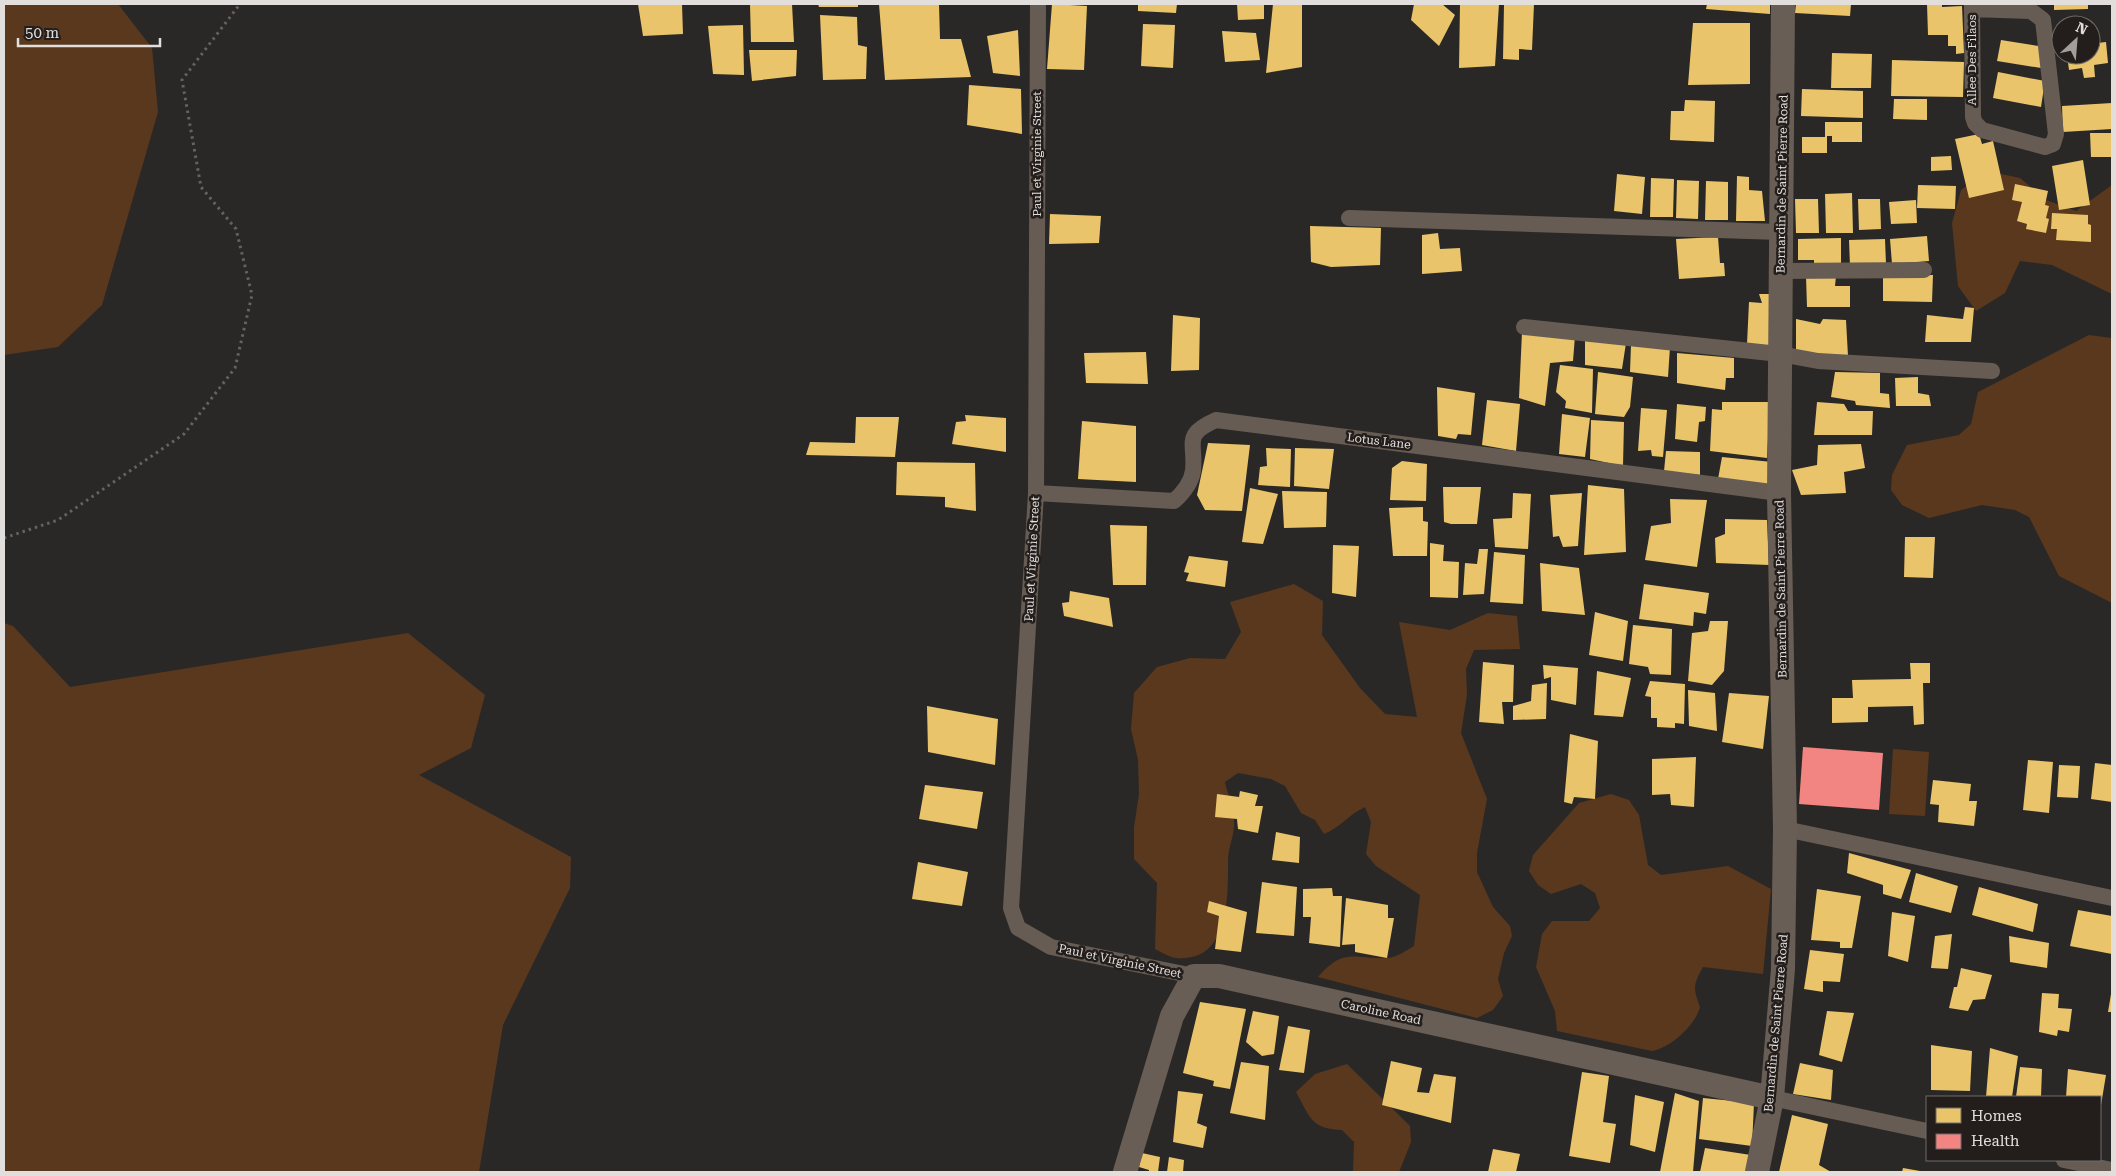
<svg xmlns="http://www.w3.org/2000/svg" width="2116" height="1176" font-family="'Roboto Serif',serif">
<style>
.green{fill:#59381e}
.homes{fill:#e9c46a}
.health{fill:#f28482}
.lines{fill:none;stroke-linecap:round;stroke-linejoin:round}
.path{stroke:#68615c;stroke-width:3;stroke-dasharray:2.5 4;stroke-linecap:butt}
.minor{stroke:#665c54;stroke-width:16}
.secondary{stroke:#695e55;stroke-width:24}
.labels{text-anchor:middle;dominant-baseline:central;stroke-width:5;stroke-linejoin:round;paint-order:stroke}
.street-label{font-size:12px;fill:#e2dedc;stroke:#231e1b}
</style>
<rect width="100%" height="100%" fill="#2a2826"/>
<path class="green" d="M4,4H118L152,48L158,112L102,305L58,347L4,355Z
M1987,171L2020,178L2046,200L2076,211L2112,185V294L2052,265L2020,261L2005,293L1976,311L1958,286L1952,223L1961,190Z
M2089,335L2112,338V603L2059,576L2029,517L2015,510L1982,505L1929,518L1902,505L1891,490L1892,475L1907,445L1959,435L1971,424L1978,392Z
M1294,584L1323,601L1322,635L1360,688L1385,714L1417,717L1399,622L1450,630L1488,613L1517,616L1520,649L1474,650L1466,669L1467,695L1461,733L1487,799L1477,853V872L1493,907L1510,926L1512,936L1504,953L1498,979L1503,996L1493,1010L1477,1018L1318,977C1345,946 1355,960 1389,958C1397,957 1407,950 1414,946L1420,895L1376,866L1366,854L1371,822L1365,807C1348,815 1341,827 1324,834L1315,820L1301,813L1285,786L1271,779L1238,773L1225,782C1228,796 1235,813 1234,827C1233,839 1228,849 1228,861C1228,897 1230,963 1176,958C1169,957 1161,952 1155,949L1157,883L1134,859V827L1139,794L1138,760L1131,729L1134,693L1157,667L1190,658L1225,659L1241,632L1230,602Z
M4,623L13,626L70,687L408,633L485,695L471,748L419,775L571,857L570,888L503,1025L479,1172H4Z
M1893,749L1929,752L1925,816L1889,814Z
M1611,794L1629,800L1639,815L1648,865L1661,875L1728,866L1771,889L1763,974L1703,967C1693,985 1693,988 1700,1007C1695,1026 1670,1048 1652,1051L1557,1031L1555,1011L1536,967L1542,934L1552,921H1589L1600,908L1595,893L1581,884L1551,894L1538,885L1529,871L1533,855L1579,803Z
M1347,1064L1410,1126L1411,1142L1399,1172H1353L1354,1142L1342,1130C1311,1129 1310,1117 1296,1092L1315,1074Z"/>
<path class="homes" d="M638,4H682L683,34L643,36Z
M750,4H792L794,42H751Z
M818,4H858V7H819Z
M879,4H939L940,39H961L971,77L885,80Z
M1052,4L1087,6L1084,70L1047,69Z
M1138,4H1177L1176,13L1138,11Z
M1237,4H1264V19L1238,20Z
M1273,4H1302V67L1266,73Z
M1414,4H1442L1455,15L1439,46L1411,20Z
M1460,4H1499L1495,66L1459,68Z
M1504,4H1534L1532,50L1519,49V60L1503,59Z
M1707,4H1770V14L1706,9Z
M1796,4H1851L1850,16L1795,13Z
M1927,4H1942V7L1962,6L1964,53L1956,54V46H1948V35H1928Z
M2054,4H2088V9L2054,10Z
M820,15L857,17L858,45L867,47L866,79L823,80Z
M1693,23H1750V84L1688,85Z
M1143,24L1175,25L1173,68L1141,66Z
M743,25L744,75L713,74L708,26Z
M2091,28H2095L2097,43L2106,42L2108,63L2094,65L2095,77L2084,78L2082,68L2069,70L2067,55H2091Z
M1018,30L1020,76L993,73L987,36Z
M1222,31L1256,33L1260,60L1225,62Z
M2001,40L2045,47L2041,68L1997,61Z
M749,50H797L796,76L752,81Z
M1832,53L1872,54L1871,88H1831Z
M1892,60L1964,62L1963,97L1891,96Z
M1998,72L2045,81L2041,107L1993,98Z
M969,85L1021,89L1022,134L967,125Z
M1802,89L1863,91V118L1801,116Z
M1894,99H1927V120L1893,119Z
M1685,100L1715,101L1714,142L1670,140L1671,111H1684Z
M2112,103V129L2063,132L2062,106Z
M1825,122H1862V142H1832V136H1827V153H1802V137H1825Z
M2090,133H2112V157H2091Z
M1979,134L1982,144L1993,141L2004,190L1969,198L1955,139Z
M1951,156L1952,170L1931,171V157Z
M2083,160L2090,205L2059,210L2052,166Z
M1617,174L1645,177L1642,214L1614,211Z
M1737,176L1749,177V190L1762,191L1765,221H1736Z
M1651,178L1674,179L1673,217H1650Z
M1677,180L1699,181L1698,219L1676,218Z
M1706,181L1728,182V220H1705Z
M2015,184L2048,191L2045,205L2049,206L2046,218L2049,219L2046,233L2026,229L2027,224L2017,221L2022,202L2012,200Z
M1918,185L1956,186L1955,209L1917,208Z
M1852,193L1853,233H1826L1825,194Z
M1795,199H1818L1819,233H1796Z
M1858,199H1880L1881,229L1859,230Z
M1916,200L1917,223L1891,224L1889,202Z
M2052,213L2088,215V224L2091,225V242L2056,240L2057,229H2051Z
M1050,214L1101,216L1099,243L1049,244Z
M1310,226L1381,228L1380,265L1331,267L1311,262Z
M1438,233L1440,249L1460,248L1462,271L1422,274V235Z
M1927,236L1929,261L1892,264L1890,239Z
M1718,237L1720,263H1724L1725,276L1679,279L1676,239Z
M1841,238V266H1814V260H1798V239Z
M1885,239L1886,264L1850,266L1849,240Z
M1933,275L1932,302L1883,301V276Z
M1806,276H1836L1835,286H1850V307H1807Z
M1759,294H1774L1770,346L1747,344L1749,302L1762,303Z
M1965,307L1974,308L1971,342H1925L1927,315L1963,319Z
M1173,315L1200,318L1199,370L1171,371Z
M1796,319L1820,324L1823,319L1846,320L1848,356L1796,353Z
M1522,332L1575,336L1573,361L1550,363L1545,406L1519,398Z
M1585,340L1626,343L1622,369L1585,365Z
M1631,345L1670,347L1668,377L1630,372Z
M1146,352L1148,384L1086,383L1084,353Z
M1677,353L1734,358V378H1726L1725,390L1677,383Z
M1560,365L1593,369L1592,413L1565,408L1566,401L1556,392Z
M1598,372L1633,377L1630,407L1624,417L1595,414Z
M1835,372L1880,373V393L1889,394L1890,408L1856,405L1855,401L1831,397Z
M1918,377V393L1929,395L1931,406H1896L1895,378Z
M1437,387L1475,393L1471,435L1458,434L1456,439L1438,436Z
M1487,400L1520,404L1516,451L1482,445Z
M1722,402H1770L1767,458L1710,451L1712,409L1722,410Z
M1817,402L1844,404L1848,411H1873L1872,435H1814Z
M1677,404L1706,407L1705,421L1699,422L1697,442L1675,439Z
M1641,408L1667,410L1663,457L1652,456L1651,450L1638,451Z
M1562,414L1590,418L1585,457L1559,454Z
M965,415L1006,418V452L952,444L956,422L966,421Z
M856,417H899L895,457L806,455L810,442L855,443Z
M1591,420L1624,422L1623,466L1590,459Z
M1082,421L1136,426V482L1078,479Z
M1208,443L1250,445L1242,511L1205,510L1197,495Z
M1861,444L1865,468L1844,472L1846,493L1801,495L1792,470L1817,465L1818,445Z
M1266,448L1291,449L1290,487L1258,485L1260,467L1267,466Z
M1295,448L1334,449L1329,489L1294,486Z
M1666,451L1700,452V475L1664,471Z
M1722,457L1772,462L1770,486L1718,479Z
M1402,461L1427,464L1426,501L1390,500L1392,468Z
M897,462L975,463L976,511L945,507V497L896,495Z
M1588,485L1624,489L1626,552L1584,555Z
M1443,487H1481L1477,524H1451L1444,522Z
M1250,488L1278,494L1263,544L1242,542Z
M1282,491L1327,492L1326,527L1284,528Z
M1513,493L1531,494L1528,549L1495,547L1493,519L1512,518Z
M1582,493L1578,546L1563,547L1559,536L1553,537L1550,495Z
M1670,499L1707,500L1697,567L1645,560L1651,526L1671,523Z
M1423,507V521L1428,522L1427,556H1393L1389,508Z
M1725,519L1767,520L1769,565L1716,563L1715,538L1725,534Z
M1110,525L1147,526L1146,585H1113Z
M1905,537H1935L1933,578L1904,577Z
M1430,543L1444,545L1443,561L1459,562L1458,598L1430,597Z
M1333,545L1359,546L1356,597L1332,593Z
M1479,549H1488L1484,594L1463,595L1465,563L1477,564Z
M1494,552L1525,555L1523,604L1490,602Z
M1189,556L1228,561L1225,587L1186,581L1189,573L1184,572Z
M1540,563L1579,568L1585,615L1542,611Z
M1644,584L1709,593L1706,614L1694,612L1693,626L1639,619Z
M1070,591L1109,598L1113,627L1064,616L1062,603L1069,602Z
M1595,612L1628,621L1623,661L1589,655Z
M1710,621H1728L1724,671L1712,685L1688,681L1692,633L1708,631Z
M1633,625L1672,629L1671,675L1650,674L1648,667L1629,664Z
M1483,662L1514,665L1513,702H1502L1504,724L1479,722Z
M1910,663H1930V683H1923L1924,724L1914,725L1913,706L1868,707V722L1832,723V698H1853L1852,680L1911,679Z
M1543,665L1578,668L1576,705L1551,700V677L1544,679Z
M1597,671L1631,678L1623,717L1594,715Z
M1650,681L1685,684L1684,724L1675,723V728L1657,727V718H1651V697L1645,696Z
M1547,683L1546,719L1513,720V706L1531,701L1532,685Z
M1688,690L1715,693L1717,731L1689,726Z
M1729,693L1769,696L1763,749L1722,742Z
M927,706L998,719L995,765L928,752Z
M1570,734L1598,741L1595,799L1574,797L1572,804L1564,802Z
M1696,757L1694,807L1671,805L1670,794L1652,795V759Z
M2028,760L2053,762L2049,813L2023,810Z
M2095,763L2112,765V802L2091,799Z
M2059,765L2080,766L2078,798L2057,797Z
M1933,780L1971,784L1969,801H1977L1974,826L1938,822L1939,805L1930,804Z
M925,785L983,792L977,829L919,819Z
M1240,791L1258,795L1255,806H1263L1258,833L1238,829L1237,819L1215,817L1217,794L1239,797Z
M1276,832L1300,837L1299,863L1272,860Z
M1849,853L1911,870L1901,899L1883,894V885L1847,873Z
M918,862L968,872L962,906L912,899Z
M1916,873L1958,886L1951,913L1909,902Z
M1262,882L1297,887L1294,936L1256,933Z
M1979,887L2038,904L2033,932L1972,915Z
M1332,888L1333,896H1342L1340,947L1309,943L1311,917H1303V889Z
M1817,889L1861,896L1852,948H1840V942L1811,940Z
M1346,898L1388,905V918H1394L1387,958L1355,952V944L1342,945Z
M1209,901L1247,912L1241,952L1215,949L1219,916L1207,912Z
M2078,910L2112,916V954L2070,946Z
M1892,912L1915,916L1908,962L1888,956Z
M1952,934L1948,969L1931,968L1935,936Z
M2009,936L2049,943L2047,968L2010,962Z
M1810,950L1844,954L1840,982L1823,981V992L1804,989Z
M1961,968L1992,975L1985,999L1973,1000L1968,1011L1949,1008L1954,987H1957Z
M2042,993L2059,994L2058,1008L2072,1009L2069,1032L2058,1030L2057,1036L2039,1032Z
M2111,994H2112V1012H2108Z
M1200,1002L1246,1009L1230,1089L1213,1086L1214,1081L1183,1073Z
M1253,1011L1279,1016L1274,1054L1262,1056L1246,1042Z
M1827,1011L1854,1013L1842,1062L1819,1055Z
M1288,1026L1310,1030L1304,1073L1279,1070Z
M1931,1045L1972,1051L1970,1091L1931,1090Z
M1990,1048L2018,1056L2012,1097H1986Z
M1391,1061L1422,1068L1417,1092L1429,1093L1434,1074L1456,1077L1451,1123L1382,1105Z
M1241,1062L1269,1066L1265,1120L1230,1113Z
M1800,1063L1833,1070L1831,1100L1793,1094Z
M2020,1067L2042,1069L2041,1097H2016Z
M2068,1069L2106,1075L2101,1105L2100,1097H2066Z
M1582,1072L1609,1076L1603,1122L1616,1124L1610,1163L1569,1156Z
M1178,1091L1203,1094L1197,1123L1207,1127L1203,1148L1173,1142Z
M1675,1093L1699,1101L1693,1172H1660Z
M1635,1095L1664,1102L1655,1152L1630,1145Z
M1703,1098L1754,1103L1752,1146L1699,1139Z
M1792,1115L1828,1124L1819,1165L1831,1172H1779Z
M1705,1148L1751,1155L1748,1172H1700Z
M1493,1149L1520,1154L1516,1172H1488Z
M1142,1153L1160,1157L1158,1172H1149V1170L1139,1167Z
M1169,1157L1184,1160L1183,1172H1167Z
M1903,1168L1920,1171V1172H1902Z"/>
<path class="health" d="M1803,747L1883,753L1879,810L1799,804Z"/>
<g class="lines">
<path class="path" d="M4,538L58,520L184,434L235,368L252,295L236,229L201,187L182,80L240,4"/>
<path class="minor" d="M1038,4L1036,493L1011,908L1018,928L1051,947L1194,976
M1972,4V9L1973,117L1975,123L1982,130L2045,147L2053,144L2056,134L2043,20L2031,11L1972,9
M1349,218L1781,232
M1781,271L1924,270
M1524,327L1780,354L1818,361L1992,371
M1036,493L1174,501C1183,493 1191,484 1193,471C1196,442 1182,435 1216,420L1779,493
M1785,829L2112,898
M1772,1098L1927,1131
M2064,1160L2112,1170"/>
<path class="secondary" d="M1125,1172L1172,1016L1194,976H1219L1772,1098
M1757,1172L1772,1098L1783,969L1785,829L1779,493L1783,4"/>
</g>
<g class="labels">
<g class="street-label">
<text transform="translate(1972 60) rotate(-90)">Allee Des Filaos</text>
<text transform="translate(1037 154) rotate(-90)">Paul et Virginie Street</text>
<text transform="translate(1782 184) rotate(-89)">Bernardin de Saint Pierre Road</text>
<text transform="translate(1379 441) rotate(7)">Lotus Lane</text>
<text transform="translate(1032 559) rotate(-87)">Paul et Virginie Street</text>
<text transform="translate(1781 589) rotate(-91)">Bernardin de Saint Pierre Road</text>
<text transform="translate(1120 961) rotate(12)">Paul et Virginie Street</text>
<text transform="translate(1381 1012) rotate(12)">Caroline Road</text>
<text transform="translate(1776 1023) rotate(-85)">Bernardin de Saint Pierre Road</text>
</g>
</g>
<rect width="2116" height="1176" fill="none" stroke="#e2dedc" stroke-width="10"/>
<rect x="1926" y="1096" width="175" height="65" fill="#231e1b" stroke="#6f6b68"/>
<rect x="1936" y="1108" width="25" height="15" fill="#e9c46a" stroke="#6f6b68"/>
<text x="1971" y="1121" font-size="15" fill="#e2dedc">Homes</text>
<rect x="1936" y="1134" width="25" height="15" fill="#f28482" stroke="#6f6b68"/>
<text x="1971" y="1146" font-size="15" fill="#e2dedc">Health</text>
<g transform="translate(2076 40) rotate(26)"><circle r="24" fill="#231e1b" stroke="#6f6b68"/>
<path d="M0-4L9 19L0 12L-9 19Z" fill="#a29e9c"/>
<text y="-8" font-size="14" font-weight="bold" text-anchor="middle" fill="#e2dedc">N</text>
</g>
<path d="M18 38v8h142v-8" fill="none" stroke="#e2dedc" stroke-width="2.5"/>
<text x="25" y="38" font-size="15" fill="#e2dedc" stroke="#231e1b" stroke-width="4" paint-order="stroke">50 m</text>
</svg>
